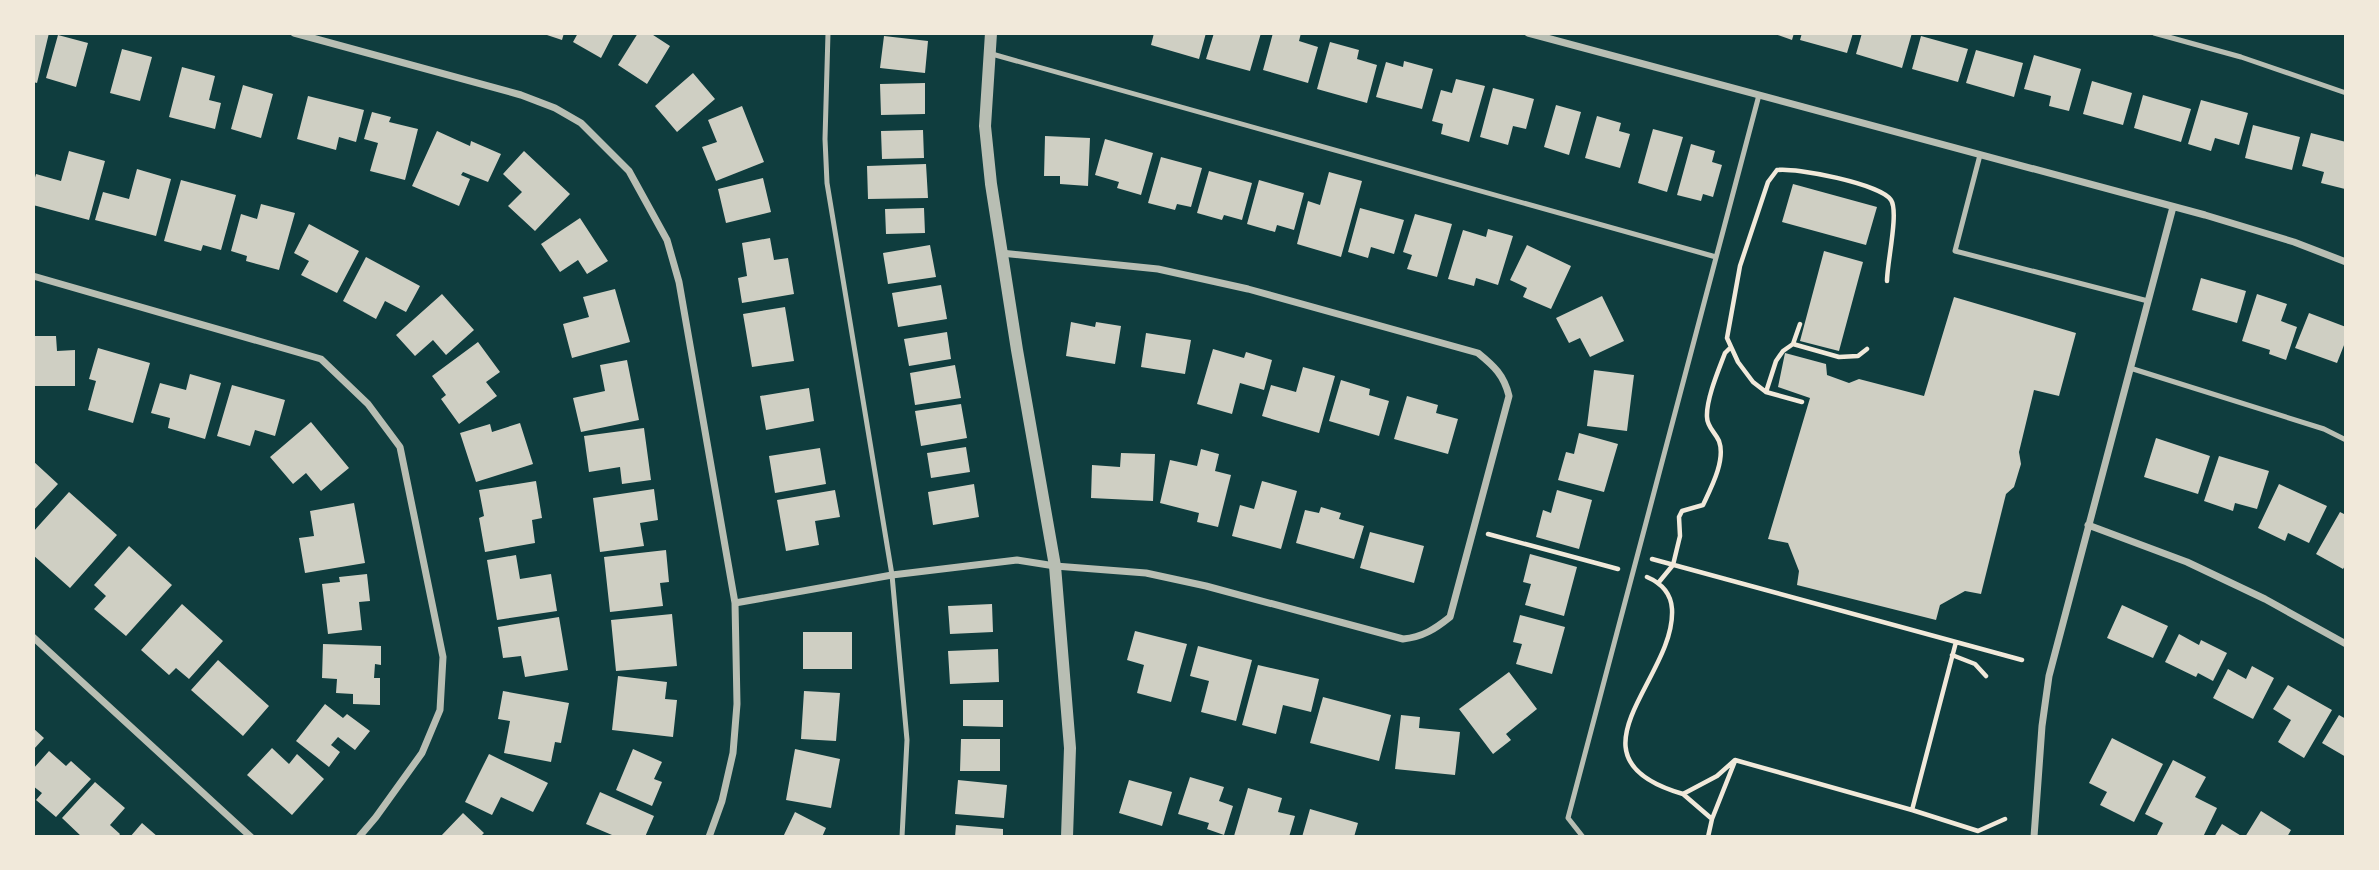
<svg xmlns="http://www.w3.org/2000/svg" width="2379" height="870" font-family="Inter,sans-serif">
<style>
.building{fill:#cfcfc3}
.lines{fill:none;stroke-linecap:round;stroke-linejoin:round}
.path{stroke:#f1e9da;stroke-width:4.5}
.service{stroke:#b8beb3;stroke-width:5}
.minor{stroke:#b8beb3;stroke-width:7}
.tertiary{stroke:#b8beb3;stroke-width:12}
</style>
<rect width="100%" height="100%" fill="#0f3d3e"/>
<path class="building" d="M33,33H49L37,83L33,82Z
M541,33H564L562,40Z
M578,33H614L601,58L573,42Z
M638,33H650L670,46L647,84L618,65Z
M1154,33H1206L1199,59L1151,45Z
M1214,33H1261L1250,71L1206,59Z
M1273,33H1301L1299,41L1318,47L1308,83L1263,70Z
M1772,33H1794L1792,40Z
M1802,33H1853L1847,53L1800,40Z
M1862,33H1912L1902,68L1856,54Z
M58,35L88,43L76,87L46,78Z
M884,36L928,41L925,73L880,68Z
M1921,36L1968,49L1958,82L1912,69Z
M1330,42L1359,50L1357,59L1377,65L1367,103L1317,89Z
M122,49L152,57L140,101L110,93Z
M1976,50L2023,63L2014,97L1966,83Z
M2034,55L2081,69L2069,111L2049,106L2051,96L2024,89Z
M1404,61L1433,69L1422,109L1376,97L1386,62L1403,67Z
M182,67L215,76L209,100L221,103L215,129L169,117Z
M693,73L715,99L677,132L655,106Z
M1456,79L1485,86L1469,142L1441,134L1443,124L1432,121L1441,90L1452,93Z
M2092,81L2132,93L2123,125L2083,114Z
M925,83V114L881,115L880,84Z
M243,85L273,94L261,138L231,129Z
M1493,88L1534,99L1526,129L1513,126L1508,145L1480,137Z
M2143,95L2191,109L2181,142L2134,128Z
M308,96L364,110L356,142L339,137L336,150L297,139Z
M2201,100L2248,113L2239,145L2215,138L2211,151L2188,144Z
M1556,105L1581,112L1569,155L1544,147Z
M742,106L764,162L716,181L702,147L717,142L708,120Z
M372,112L391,117L389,122L418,129L405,180L370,171L378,143L364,139Z
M1597,116L1621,123L1619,131L1630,134L1620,168L1585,158Z
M2253,125L2300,137L2292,170L2245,158Z
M1653,129L1683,137L1667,192L1638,183Z
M923,130L924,158L882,159L881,131Z
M437,131L470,146L471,141L501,154L488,182L463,172L461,175L470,179L459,206L412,186Z
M2311,133L2346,142L2345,189L2321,183L2324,172L2302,166Z
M1045,136L1090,138L1088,186L1060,184V176H1044Z
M1105,139L1153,153L1141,195L1117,188L1119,182L1095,175Z
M1691,144L1715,151L1712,162L1722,165L1713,197L1703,194L1701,201L1677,195Z
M69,151L105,161L89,220L33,205V185L36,174L61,181Z
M524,151L570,194L535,231L508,206L522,192L503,174Z
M1161,157L1202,168L1191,207L1177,204L1175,210L1148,203Z
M926,164L928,198L868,199L867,166Z
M137,169L171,179L156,236L95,220L103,192L129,199Z
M1209,171L1252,183L1242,220L1224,215L1222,220L1197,213Z
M1329,172L1362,181L1341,257L1297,244L1308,201L1320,205Z
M763,178L771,212L726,223L718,189Z
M181,180L236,195L221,250L203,245L201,251L164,241Z
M1259,180L1304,193L1294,230L1277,225L1275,232L1247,224Z
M1793,184L1877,207L1866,245L1782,222Z
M261,204L295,213L279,270L246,261L247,256L231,251L241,214L257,219Z
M924,208L925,233L886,234L885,209Z
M1360,208L1404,220L1394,254L1371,247L1368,258L1348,252Z
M1415,214L1452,224L1437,277L1407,269L1412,255L1403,252Z
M580,218L608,261L587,274L578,260L560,272L541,244Z
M309,224L359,251L337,293L301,275L309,261L294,253Z
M1488,229L1513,236L1498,285L1476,278L1474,286L1448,279L1463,230L1486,237Z
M770,238L774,260L788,258L794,294L742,303L738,278L747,276L742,243Z
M930,245L936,277L888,284L883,253Z
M1527,245L1571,266L1551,309L1523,297L1527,288L1510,280Z
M1824,251L1863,262L1839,351L1800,341Z
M366,257L420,286L406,312L385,301L376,319L343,301Z
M2201,278L2246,291L2237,323L2192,310Z
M941,285L947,319L898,327L892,293Z
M615,289L630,342L572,358L563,324L589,317L583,297Z
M442,294L474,330L446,355L433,340L415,356L396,335Z
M2257,294L2287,304L2281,321L2297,327L2286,360L2269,354L2270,350L2242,341Z
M1602,296L1624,341L1590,357L1580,338L1569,343L1556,318Z
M1954,297L2076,333L2059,396L2034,390L2019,452L2021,464L2014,487L2006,494L1981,594L1965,591L1940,605L1936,620L1797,585L1799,571L1788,543L1768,539L1810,398L1778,387L1785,353L1826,364L1827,375L1849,383L1859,379L1924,396Z
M785,307L794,361L752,367L743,314Z
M2309,313L2346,327V340L2337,363L2295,348Z
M1071,322L1095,327L1096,322L1121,326L1115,364L1066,356Z
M947,332L951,359L909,366L904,339Z
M1146,333L1191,340L1185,374L1141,367Z
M33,336H56L57,351L75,350V386H33Z
M478,342L500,372L486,382L497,396L459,424L441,399L446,395L432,376Z
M98,348L150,363L133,423L88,410L96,381L89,379Z
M1213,349L1244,358L1246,352L1272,360L1264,390L1240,383L1232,414L1197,404Z
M627,360L639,420L581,432L573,398L605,391L600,365Z
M955,365L961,398L915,405L910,373Z
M1303,367L1335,376L1319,433L1262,416L1271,385L1296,392Z
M1594,370L1634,375L1627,431L1587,426Z
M190,374L221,383L205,439L168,428L170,418L151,413L160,383L186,390Z
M1341,380L1370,389L1369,395L1389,401L1379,436L1329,421Z
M232,385L285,400L275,436L255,430L250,446L217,436Z
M809,388L814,421L766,430L760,396Z
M1407,396L1438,405L1436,413L1458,419L1448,454L1394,439Z
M961,404L967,438L921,446L915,411Z
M311,422L349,468L321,491L306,473L293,484L270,457Z
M520,423L533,464L476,482L460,433L490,424L492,432Z
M644,428L651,480L622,484L620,467L589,472L584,436Z
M1579,433L1618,444L1604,492L1558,480L1566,452L1574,454Z
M2156,438L2210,456L2198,494L2144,477Z
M966,447L970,472L931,478L927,453Z
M820,448L826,484L775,493L769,456Z
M1201,449L1219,454L1215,471L1231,475L1218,527L1197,522L1199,513L1160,503L1170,460L1197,466Z
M1121,453L1155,454L1153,501L1091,498L1092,465L1120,467Z
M2219,456L2269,471L2257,509L2235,503L2233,511L2204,501Z
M33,461L58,484L33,511Z
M536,481L542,518L532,520L535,543L485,552L479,518L484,516L479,490Z
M1262,481L1297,491L1281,549L1232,536L1240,505L1254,509Z
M974,484L979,517L933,525L928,492Z
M2279,484L2327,506L2309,543L2288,533L2285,541L2258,528Z
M654,489L658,520L640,523L644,546L600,552L593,498Z
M835,490L840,517L815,521L819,545L786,551L777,500Z
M1557,490L1592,500L1579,549L1536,537L1543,510L1551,513Z
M69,492L117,535L70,588L33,555V532Z
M354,503L365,563L305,573L299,538L314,536L310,511Z
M1321,507L1341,513L1339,519L1364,526L1354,559L1296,543L1305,510L1319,513Z
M2340,512L2346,515V564L2343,569L2316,554Z
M1370,532L1424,546L1414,583L1360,568Z
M129,546L172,585L126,636L94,609L106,596L94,585Z
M666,550L669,582L660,583L663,606L610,612L604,557Z
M1530,554L1577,567L1564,616L1525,605L1531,584L1523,582Z
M516,555L520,579L551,574L557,611L497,620L487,560Z
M367,574L370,601L359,602L362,630L328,634L322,584L340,582L339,577Z
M182,604L223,641L189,679L176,668L169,675L141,650Z
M992,604L993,632L950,634L948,606Z
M2122,605L2168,626L2153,658L2107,638Z
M672,614L677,666L616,671L611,620Z
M1520,615L1565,627L1552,674L1516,664L1522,644L1513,642Z
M559,617L568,670L525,677L521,656L503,658L498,627Z
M1135,631L1187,644L1171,702L1137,693L1144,665L1127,660Z
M803,632H852V669H803Z
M2179,634L2199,645L2201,640L2227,653L2213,681L2198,673L2196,677L2165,662Z
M323,644L381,646V665L375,664L374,678H380V705L353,704V694L336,693L337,679L322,678Z
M1198,646L1252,660L1236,721L1201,712L1209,681L1190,676Z
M998,649L999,682L950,684L948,651Z
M218,660L269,706L243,736L191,690Z
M1258,665L1319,679L1311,712L1283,705L1276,734L1242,725Z
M2252,666L2274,678L2253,719L2213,698L2228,669L2246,679Z
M1509,672L1537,709L1506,734L1511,740L1493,754L1459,709Z
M618,676L667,682L665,699L677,700L673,737L612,730Z
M2288,685L2332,710L2304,758L2278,742L2291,720L2273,709Z
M503,691L569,703L561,743L555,742L551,762L504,753L510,721L498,719Z
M804,691L840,693L836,741L801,739Z
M1323,697L1391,715L1379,761L1310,743Z
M963,700H1003V727L963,726Z
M325,704L343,718L347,714L370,731L355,750L338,737L331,745L340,752L329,767L296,741Z
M1401,715L1420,717L1419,728L1460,732L1455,775L1395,769Z
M2339,715L2346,719V757L2322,743Z
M33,728L44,738L33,750Z
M2112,738L2163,764L2134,822L2100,805L2107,792L2089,783Z
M961,739H1000V771H960Z
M272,748L289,764L297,754L324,779L292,815L247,775Z
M633,749L662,762L654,779L662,782L652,806L616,790Z
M795,749L840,759L831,808L786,800Z
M49,751L66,766L71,761L91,779L56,817L36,800L42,793L33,786V769Z
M489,754L548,783L533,812L501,797L492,815L465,802Z
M2173,760L2206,777L2195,797L2217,808L2203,837H2161L2157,835L2163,823L2145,814Z
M1190,777L1224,787L1219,801L1233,806L1224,835L1207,829L1209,823L1178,814Z
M958,780L1007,785L1004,818L955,814Z
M1129,780L1172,792L1162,826L1119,813Z
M95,782L125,808L110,825L120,834L118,837H82L62,818Z
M1248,788L1282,798L1278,812L1295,816L1289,837L1234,836Z
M600,792L654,816L645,837H611L612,835L586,824Z
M1310,809L1358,823L1354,837H1302Z
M2261,811L2291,830L2287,837H2245Z
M795,812L826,828L822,837H783Z
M463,813L484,833L480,837H440Z
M142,823L158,837H130Z
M2222,824L2243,837H2214Z
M956,825L1003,829V837H955Z"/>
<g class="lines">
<path class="path" d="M1793,344L1839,357L1858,356L1867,349
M1766,392L1776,361L1783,351L1793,344L1800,324
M1802,402L1766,392L1753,382L1738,362L1727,338L1740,266L1768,182L1777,170C1795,167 1881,184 1891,200C1899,212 1887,263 1887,281
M1488,534L1618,569
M1652,559L2022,660
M1647,577C1661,583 1671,593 1672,609C1676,679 1558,758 1683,794L1717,776L1735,760L1912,810L1956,642
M1659,582L1673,565L1680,536L1679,517L1682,511L1703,505C1711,488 1726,460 1719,441C1715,432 1707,427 1707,417C1706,399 1719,369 1725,353L1731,347
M1952,655L1975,664L1986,676
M1683,794L1712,819L1708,837
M1912,810L1978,831L2005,819
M1712,819L1735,761"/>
<path class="service" d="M828,33L825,139L827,183L892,575L907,740L902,837
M2154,33L2241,57L2346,93
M992,54L1716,257
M1980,155L1955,251L2148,301
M2130,368L2324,429L2346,440
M1583,837L1568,818L1759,95"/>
<path class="minor" d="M294,33L521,95L555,108L581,123L629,171L667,240L679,282L735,603L737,704L733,753L722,801L709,837
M1528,33L2205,215L2294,242L2346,262
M33,276L321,359L368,404L400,447L443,657L440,710L422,753L376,817L359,837
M2088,525L2187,562L2265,599L2346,644
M735,603L892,575L1017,560L1055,566L1146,573L1206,586L1403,639C1423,637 1435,629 1450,617L1509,396C1504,375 1494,366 1478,353L1248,289L1158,269L1001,253
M33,637L251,837
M2034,837L2042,726L2049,676L2173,207"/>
<path class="tertiary" d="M991,33L985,126L991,184L1017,350L1055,566L1070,748L1067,837"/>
</g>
<rect width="2379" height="870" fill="none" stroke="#f1e9da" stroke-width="70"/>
</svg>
